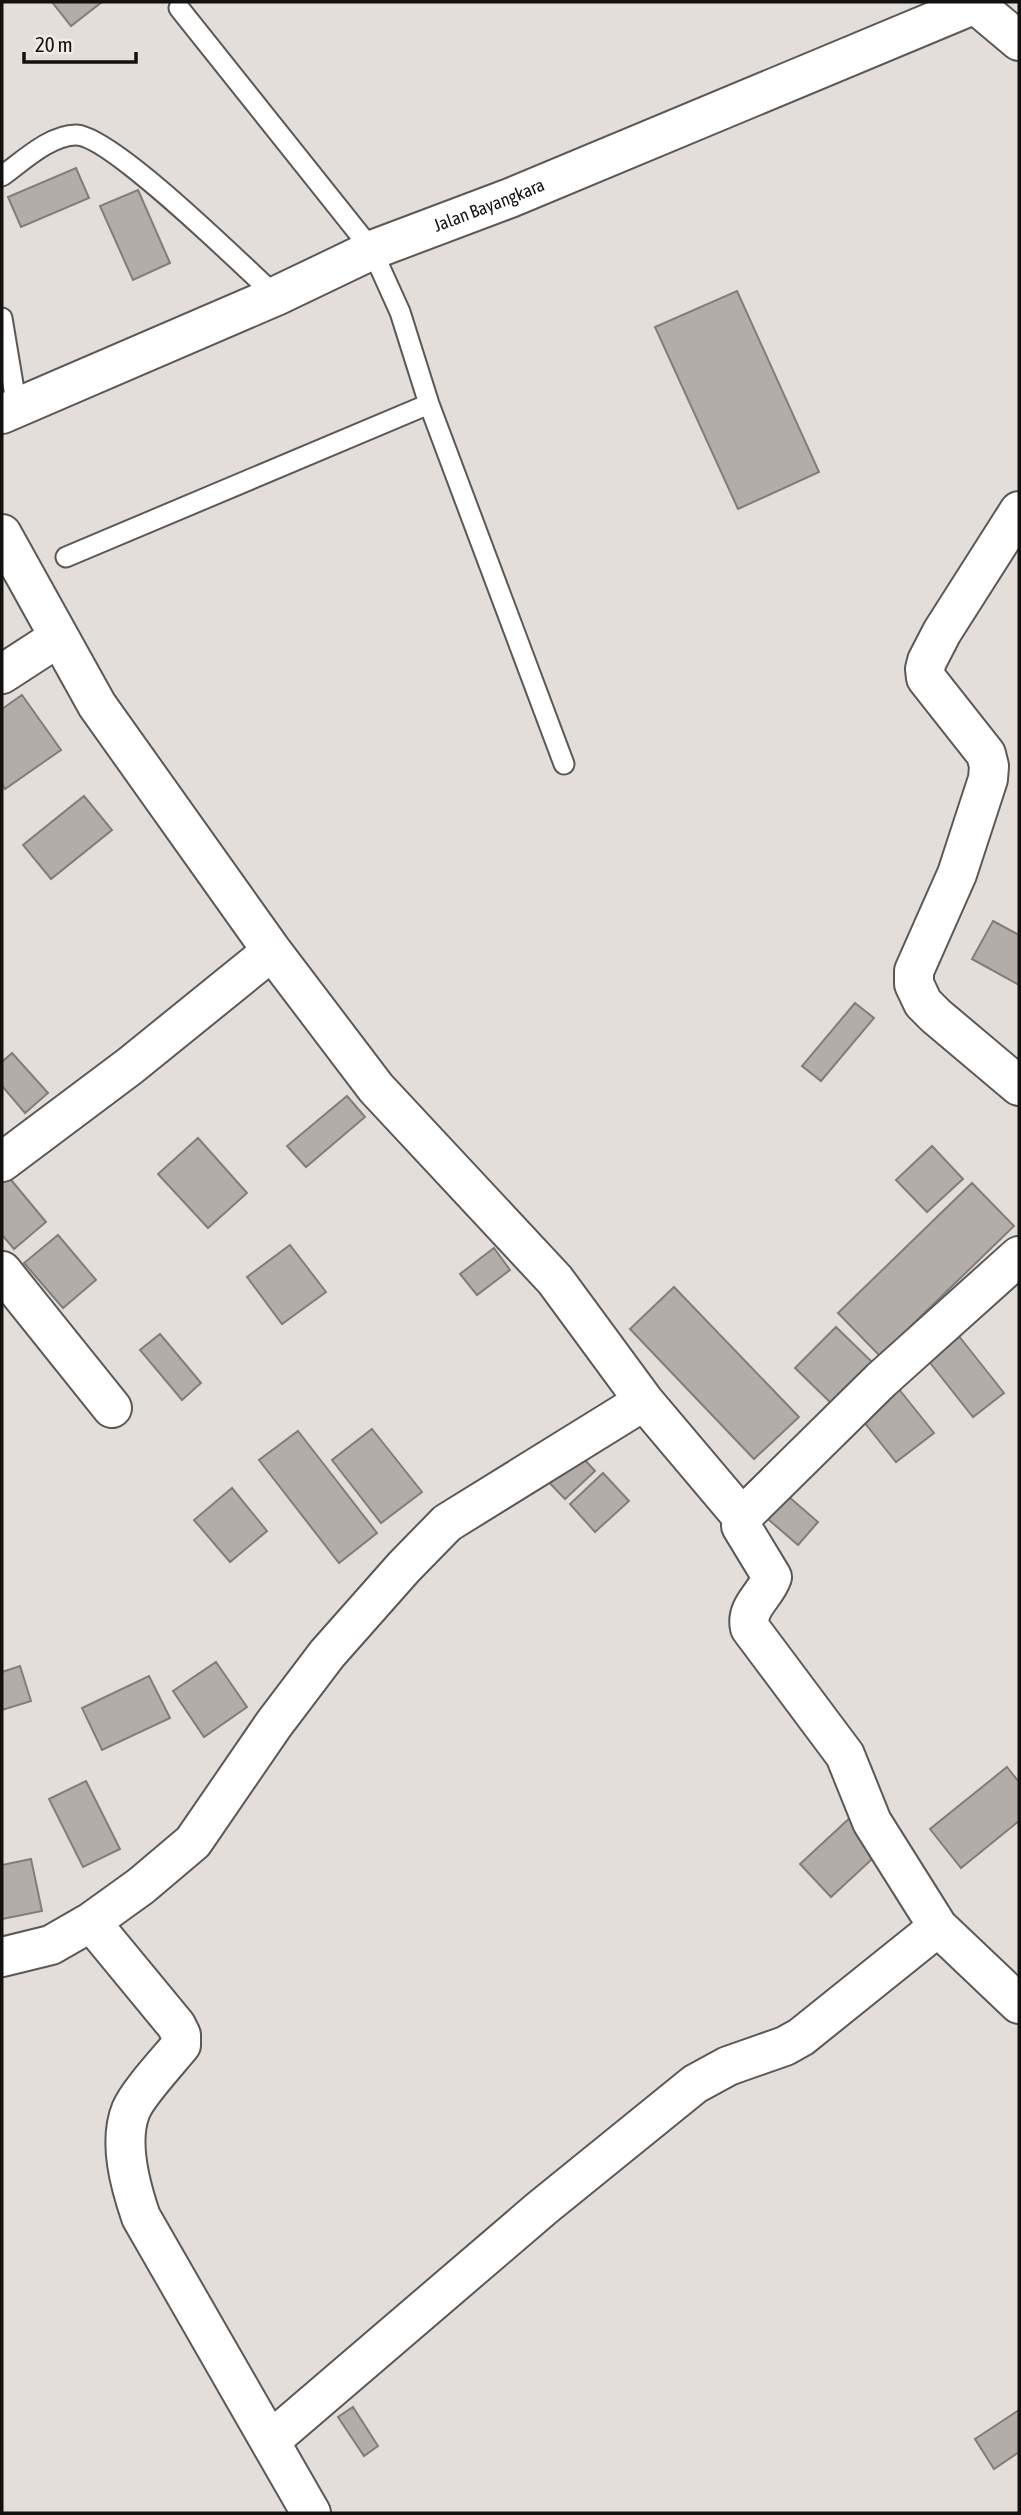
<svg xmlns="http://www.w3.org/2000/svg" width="1021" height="2515" font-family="'Asap Condensed',sans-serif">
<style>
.building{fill:#b3ada9;stroke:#827d79;stroke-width:2}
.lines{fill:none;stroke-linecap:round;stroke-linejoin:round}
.lane-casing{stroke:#5d5855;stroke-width:23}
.street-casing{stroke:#5d5855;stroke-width:42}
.highway-casing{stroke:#5d5855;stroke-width:42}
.lane{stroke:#fff;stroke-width:19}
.street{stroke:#fff;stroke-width:38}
.highway{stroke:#fff;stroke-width:38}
.labels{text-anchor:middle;stroke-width:5;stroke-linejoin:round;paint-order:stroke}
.street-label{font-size:18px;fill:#131110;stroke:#f1ebe7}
</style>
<rect width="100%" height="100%" fill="#e4deda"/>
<path class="building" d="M52,2H102L71,26Z
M76,168L89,198L21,227L8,197Z
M138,190L170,263L133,280L100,206Z
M737,291L819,472L738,509L655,327Z
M22,695L61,750L5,789L2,784V709Z
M84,796L112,830L51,879L23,845Z
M993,921L1019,935V985L972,959Z
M855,1003L874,1018L821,1081L802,1066Z
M12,1053L48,1093L25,1113L2,1086V1062Z
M347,1096L365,1117L306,1167L287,1146Z
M198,1138L247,1193L208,1228L158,1174Z
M932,1146L963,1179L927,1212L896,1180Z
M2,1169L46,1222L14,1249L2,1235Z
M972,1183L1014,1226L880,1356L838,1313Z
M58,1235L96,1280L63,1308L24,1263Z
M290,1245L326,1292L282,1324L247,1277Z
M494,1248L510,1270L477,1295L460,1274Z
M674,1287L799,1417L754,1459L630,1329Z
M836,1327L872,1362L831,1403L795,1368Z
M160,1334L201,1383L182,1400L140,1350Z
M958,1335L1004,1393L973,1417L927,1359Z
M898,1388L934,1433L896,1462L860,1417Z
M372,1429L422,1492L381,1523L332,1460Z
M298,1431L377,1533L339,1563L259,1460Z
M573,1447L595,1471L565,1499L542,1475Z
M603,1473L629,1501L595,1532L570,1504Z
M232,1488L267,1531L230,1562L194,1520Z
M781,1490L818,1522L798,1545L761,1513Z
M216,1662L247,1707L204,1737L173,1691Z
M20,1666L31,1701L2,1710V1672Z
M149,1676L170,1718L102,1750L82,1708Z
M1007,1767L1019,1782V1821L961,1868L930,1829Z
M86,1781L120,1849L83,1867L49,1799Z
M853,1815L884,1848L831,1897L800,1864Z
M31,1859L42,1911L2,1919V1865Z
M353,2407L378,2446L364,2456L338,2417Z
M1019,2410V2452L994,2469L975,2439Z"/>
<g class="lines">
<g class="lane-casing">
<path id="lane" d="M179,8L372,250L400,312L429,404L564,764
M2,176C23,161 50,135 76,135C111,135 244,267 276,296
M2,318L17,408
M66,557L429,404"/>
</g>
<g class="street-casing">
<path id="street" d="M975,4L1019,41
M1019,511L942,632L927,661L925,669L926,678L986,754L989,766L988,779L957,874L914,971V984L923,1003L936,1016L1019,1086
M2,534L97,705L272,951L376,1088L555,1280L644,1401L742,1517L741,1526L772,1577C766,1595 745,1607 750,1628L845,1755L872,1822L938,1927L1019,2004
M2,674L59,637
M2,1162L130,1066L272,951
M2,1271L112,1408
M742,1517L881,1380L1019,1256
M91,1922L176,2025L181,2035V2045C169,2060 138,2093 131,2110C118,2142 130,2185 141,2217L311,2513
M2,1957L51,1945L91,1922L141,1886L193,1842L274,1724L327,1654L404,1567L447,1523L644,1401
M270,2441L542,2208L695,2084L728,2066L785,2046L801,2037L938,1927"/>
</g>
<g class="highway-casing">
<g id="highway">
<path id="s1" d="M2,414L276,296L372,250L510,198L980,2"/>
</g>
</g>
<use href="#lane" class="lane"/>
<use href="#street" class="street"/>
<use href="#highway" class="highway"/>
</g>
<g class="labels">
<g class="street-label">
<text dy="6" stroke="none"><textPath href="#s1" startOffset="530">Jalan Bayangkara</textPath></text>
</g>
</g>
<rect width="1021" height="2515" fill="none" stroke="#131110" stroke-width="7"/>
<path d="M24 52v10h112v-10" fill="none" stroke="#131110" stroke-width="3.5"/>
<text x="35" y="52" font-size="21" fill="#131110" stroke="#f1ebe7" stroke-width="5" paint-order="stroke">20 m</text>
</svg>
